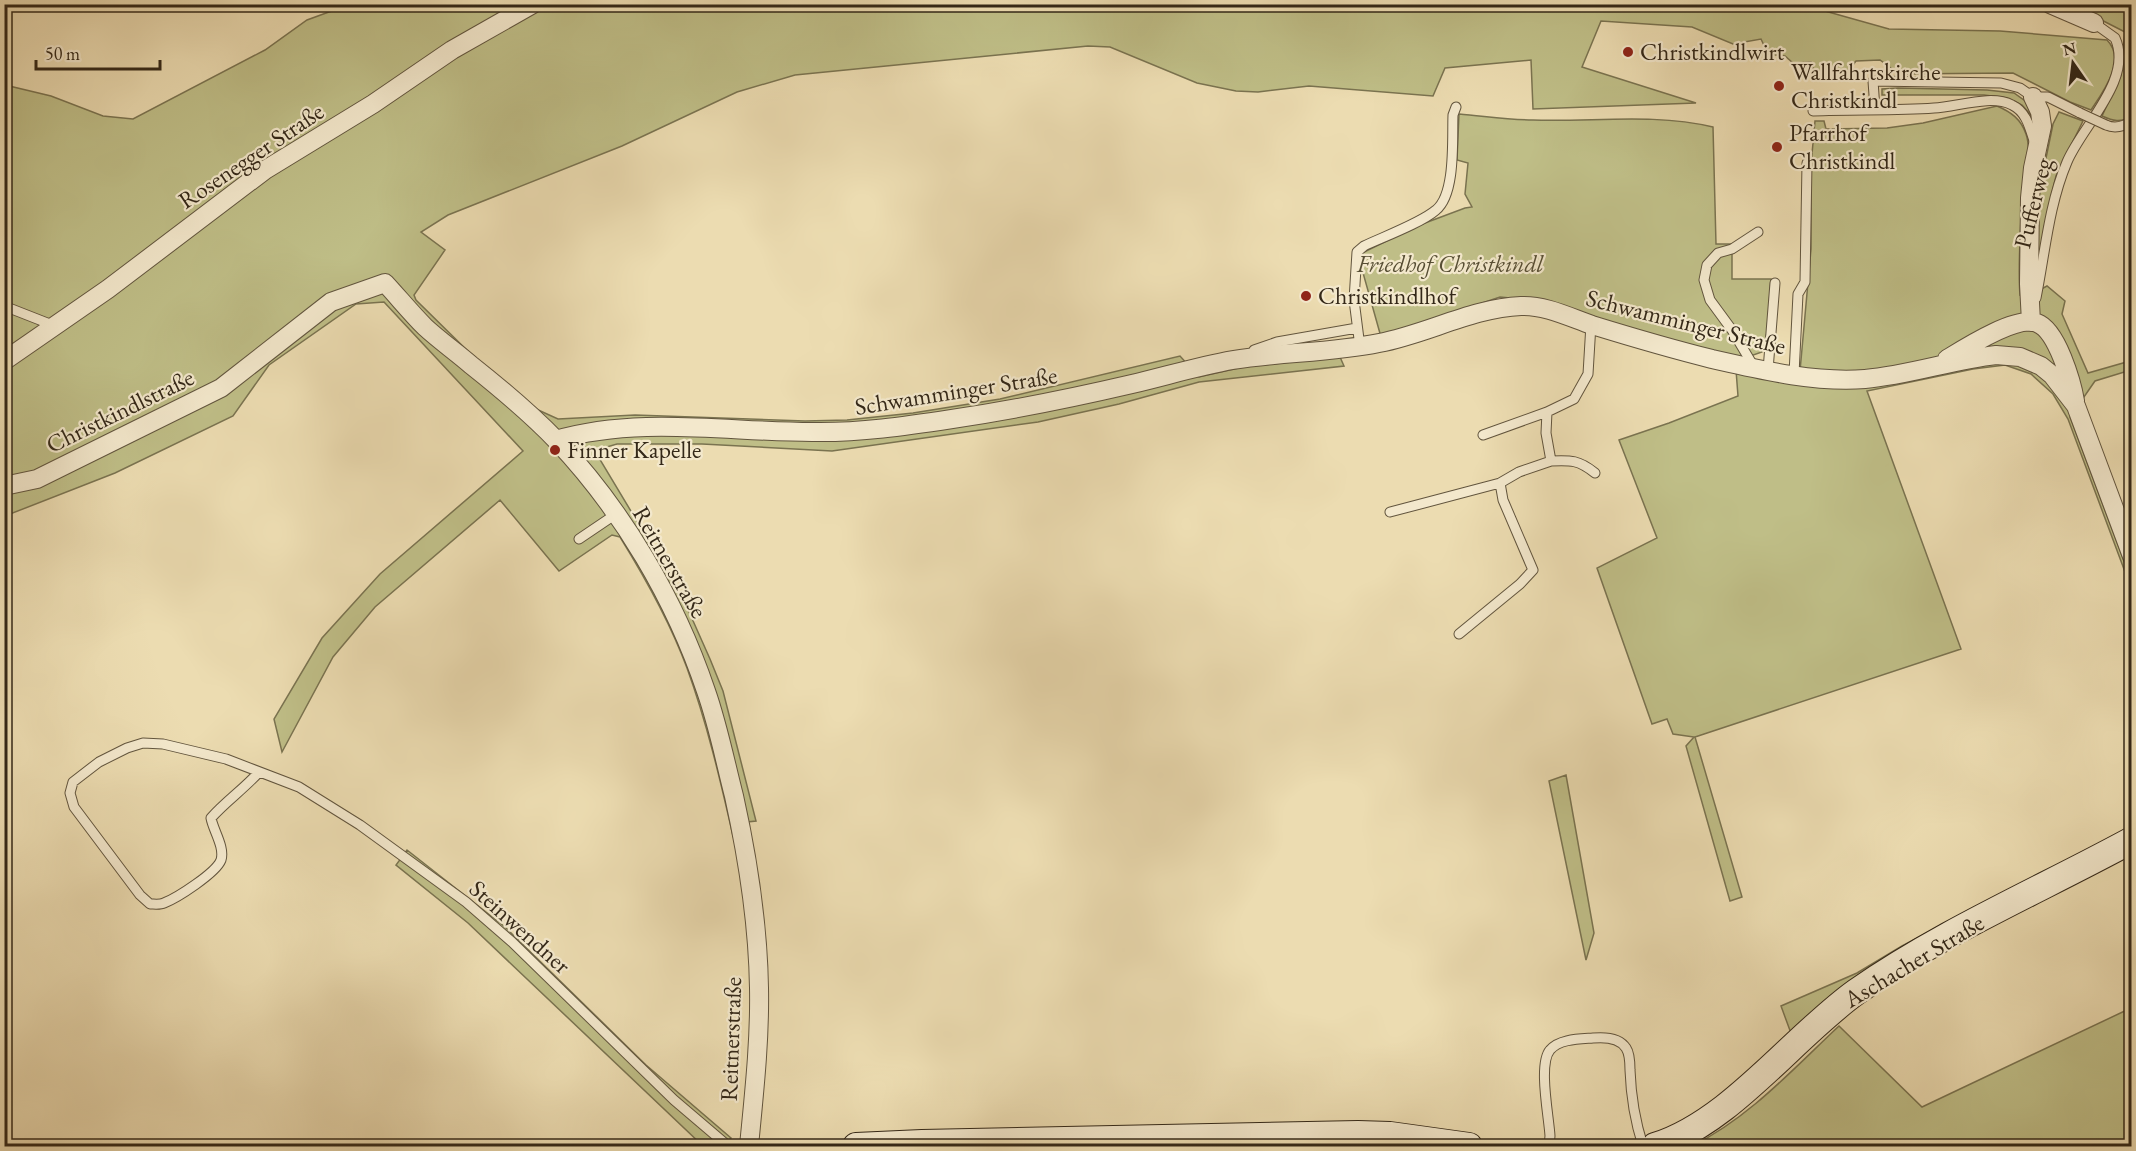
<svg xmlns="http://www.w3.org/2000/svg" width="2136" height="1151" font-family="'EB Garamond',serif">
<style>
.green{fill:#bfbe87;stroke:#7a7350;stroke-width:1.5}
.lines{fill:none;stroke-linecap:round;stroke-linejoin:round}
.lane-casing{stroke:#62553e;stroke-width:11}
.street-casing{stroke:#62553e;stroke-width:20}
.secondary-casing{stroke:#342818;stroke-width:28}
.lane{stroke:#f3e8cc;stroke-width:9}
.street{stroke:#f3e8cc;stroke-width:18}
.secondary{stroke:#f3e8cc;stroke-width:26}
.lane-bridge-casing{stroke:#62553e;stroke-width:11;stroke-linecap:butt}
.lane-bridge{stroke:#f3e8cc;stroke-width:9}
.poi-dot{fill:#8f2418;stroke:#f3e8cc;stroke-width:2}
.labels{text-anchor:middle;stroke-width:4.5;stroke-linejoin:round;paint-order:stroke}
.poi-label{font-size:24px;fill:#342818;stroke:#f3e8cc;text-anchor:start}
.street-label{font-size:24px;fill:#342818;stroke:#f3e8cc}
.park-label{font-size:24px;font-style:italic;fill:#574e34;stroke:#f3e8cc}
</style>
<rect width="100%" height="100%" fill="#ecdcb1"/>
<filter id="stains"><feTurbulence type="fractalNoise" baseFrequency=".00333" numOctaves="4"/><feColorMatrix values="0 0 0 0 .2 0 0 0 0 .09 0 0 0 0 .02 0 0 0 .5 -.17"/></filter>
<radialGradient id="worn" r=".72"><stop offset=".6" stop-color="#630" stop-opacity="0"/><stop offset="1" stop-color="#630" stop-opacity=".3"/></radialGradient>
<path class="green" d="M1488,4L1503,9L1521,4H1800L1889,29L2000,31L2107,40C2127,60 2103,92 2091,110L2070,102L2013,73L1899,74L1880,60L1856,61L1849,70L1814,71L1811,62L1793,63L1785,56L1768,54L1761,39L1733,44L1692,27L1601,21L1582,67L1696,103L1533,109L1531,60L1445,68L1433,96L1309,86L1258,92L1236,91L1197,83L1110,47L1088,46L795,75L737,92L622,146L448,215L421,232L445,250L414,295L416,300L480,363L536,409L558,419L635,415L805,421L847,420L913,413L1000,399L1180,356L1199,377L1243,367L1340,357L1344,366L1199,382L1119,404L1038,422L832,451L702,444H617L603,448L599,458L682,596L710,659L723,691L756,821L747,822L733,836C720,779 707,723 687,668C670,622 646,579 620,537L612,535L559,571L500,500L375,607L333,657L282,752L274,719L322,638L380,574L523,451L384,302L356,304L269,365L233,416L115,473L5,516V85L51,96L103,116L133,119L265,50L307,20L348,5Z
M2072,5H2131V116C2121,123 2113,121 2102,116L2121,75L2125,32Z
M1898,88L1987,90L2014,93L2028,103L2037,131L2030,114L2022,105L2007,98L1984,95H1882V89Z
M1997,106C2011,112 2021,119 2026,134C2033,153 2023,195 2021,217C2020,242 2018,270 2020,295L2035,292L2039,192L2053,124L2059,112L2083,121L2056,176L2044,228L2036,292L2047,286L2065,301L2062,314L2088,373L2130,361L2131,370L2095,381L2070,417L2131,580V588L2068,419L2053,394L2031,374L2005,365L1973,369L1867,391L1961,649L1695,737L1742,897L1730,901L1686,746L1694,737L1673,734L1667,719L1652,724L1597,568L1657,538L1619,440L1669,423L1738,396L1736,370L1799,382L1811,249V165L1815,121H1824L1826,129L1887,128L1923,123Z
M1459,114C1484,116 1508,120 1533,120C1594,122 1654,113 1713,127L1716,244H1732V279H1771L1767,333L1762,352L1739,360L1531,300L1500,297L1381,337L1358,255L1417,226L1465,208L1472,207L1465,194L1468,163L1457,160Z
M1566,775L1594,933L1586,960L1549,781Z
M2131,827V830L1792,1036L1781,1006L1857,973L1902,946Z
M407,850L505,927L646,1065L731,1138L722,1146H703L468,923L396,865Z
M2131,1008V1146H1692C1749,1118 1793,1069 1839,1026L1922,1107Z"/>
<g class="lines">
<g class="lane-casing">
<path id="lane" d="M1875,109L1873,81L2001,83L2020,88L2033,97H2048L2080,113
M1813,111C1853,109 1894,111 1934,108C1957,107 1991,94 2012,105C2027,112 2030,129 2035,144
M2106,125C2115,129 2123,127 2132,121
M2036,298C2045,253 2049,204 2067,162C2082,126 2134,79 2115,38L2094,23
M4,306L55,326
M1360,347L1354,300L1357,252L1364,246C1383,237 1421,223 1436,210C1456,194 1452,139 1453,115L1456,107
M1254,350L1277,342L1357,328
M1754,367L1732,330L1710,300L1704,280L1707,265L1718,253L1732,249L1758,232
M1768,370L1775,283
M1794,374L1798,294L1805,282L1807,163
M1547,412L1546,433L1551,461C1571,460 1579,460 1595,473
M1483,435L1547,412L1574,399L1588,374L1591,324
M1390,512L1500,483
M579,539L616,514
M1459,634L1520,584L1533,570L1503,500L1500,483L1519,472L1551,461
M259,772C244,789 226,801 211,818C213,830 225,847 221,860C216,873 177,898 164,903C160,905 154,904 150,904L140,895L74,807L70,793L73,782L99,762L127,748L143,743L163,744L226,759L299,787L360,825L466,902L512,942L674,1100L728,1146
M1549,1146L1550,1136C1549,1117 1538,1064 1550,1050C1559,1039 1579,1039 1593,1038C1604,1037 1619,1037 1626,1048C1630,1054 1630,1064 1630,1070C1631,1098 1635,1121 1643,1146"/>
</g>
<g class="street-casing">
<path id="street" d="M2050,4L2094,23
M2031,322L2029,284L2030,198L2033,168L2042,126L2040,112L2033,97
M1947,359C1965,348 2017,315 2037,323C2057,330 2072,383 2075,401
M4,361L108,289L265,170L373,104L452,50L533,4
M556,440C638,416 728,432 812,432C859,433 906,426 952,419C1013,410 1072,398 1132,384C1166,376 1199,366 1233,360C1281,352 1331,353 1379,343C1427,334 1472,308 1521,306C1545,305 1569,317 1592,325C1631,337 1672,349 1712,359C1761,370 1815,383 1865,379C1910,375 1952,360 1996,355L2020,357L2041,366L2052,375L2076,406L2132,556
M4,486L37,479L221,388L331,302L385,283C398,297 411,313 425,327C439,340 456,352 471,365C500,388 531,414 557,441C623,511 675,599 706,691C718,725 725,761 734,796C748,859 758,923 759,988C760,1041 754,1094 749,1146"/>
</g>
<g class="secondary-casing">
<path id="secondary" d="M856,1146L922,1143L1358,1134L1390,1135L1469,1146
M1655,1146C1730,1123 1792,1038 1856,992C1942,932 2040,890 2132,840"/>
</g>
<use href="#lane" class="lane"/>
<use href="#street" class="street"/>
<use href="#secondary" class="secondary"/>
<g class="lane-bridge-casing">
<path id="lane-bridge" d="M2080,113L2106,125"/>
</g>
<use href="#lane-bridge" class="lane-bridge"/>
</g>
<g class="poi-dot">
<circle cx="1628" cy="52" r="6"/>
<circle cx="1779" cy="86" r="6"/>
<circle cx="1777" cy="147" r="6"/>
<circle cx="1306" cy="296" r="6"/>
<circle cx="555" cy="450" r="6"/>
</g>
<g class="labels">
<g class="poi-label">
<text x="1640" y="60">Christkindlwirt</text>
<text x="1791" y="80">Wallfahrtskirche<tspan x="1791" dy="28">Christkindl</tspan></text>
<text x="1789" y="141">Pfarrhof<tspan x="1789" dy="28">Christkindl</tspan></text>
<text x="1318" y="304">Christkindlhof</text>
<text x="567" y="458">Finner Kapelle</text>
</g>
<g class="street-label">
<text transform="translate(251 156) rotate(-34)" y="8">Rosenegger Straße</text>
<text transform="translate(2033 203) rotate(-76)" y="8">Pufferweg</text>
<text transform="translate(1686 322) rotate(14)" y="8">Schwamminger Straße</text>
<text transform="translate(956 391) rotate(-9)" y="8">Schwamminger Straße</text>
<text transform="translate(120 411) rotate(-26)" y="8">Christkindlstraße</text>
<text transform="translate(670 562) rotate(60)" y="8">Reitnerstraße</text>
<text transform="translate(520 927) rotate(42)" y="8">Steinwendner</text>
<text transform="translate(1914 961) rotate(-31)" y="8">Aschacher Straße</text>
<text transform="translate(731 1039) rotate(-88)" y="8">Reitnerstraße</text>
</g>
<g class="park-label">
<text x="1450" y="272">Friedhof Christkindl</text>
</g>
</g>
<rect width="2136" height="1151" fill="none" stroke="#ecdcb1" stroke-width="24"/>
<rect x="6" y="6" width="2124" height="1139" fill="none" stroke="#342818" stroke-width="3"/>
<rect x="12" y="12" width="2112" height="1127" fill="none" stroke="#342818" stroke-width="1.5"/>
<g transform="translate(2073 63) rotate(346)" stroke="#f3e8cc" stroke-width="4.5" paint-order="stroke">
<path d="M0-4.5L10 22L0 15L-10 22Z" fill="#342818"/>
<text y="-9" font-size="16" font-weight="bold" text-anchor="middle" fill="#342818">N</text>
</g>
<path d="M36 60v9h124v-9" fill="none" stroke="#342818" stroke-width="3"/>
<text x="45" y="60" font-size="18" fill="#342818" stroke="#f3e8cc" stroke-width="4.5" paint-order="stroke">50 m</text>
<rect width="100%" height="100%" filter="url(#stains)"/>
<rect width="100%" height="100%" fill="url(#worn)"/>
</svg>
